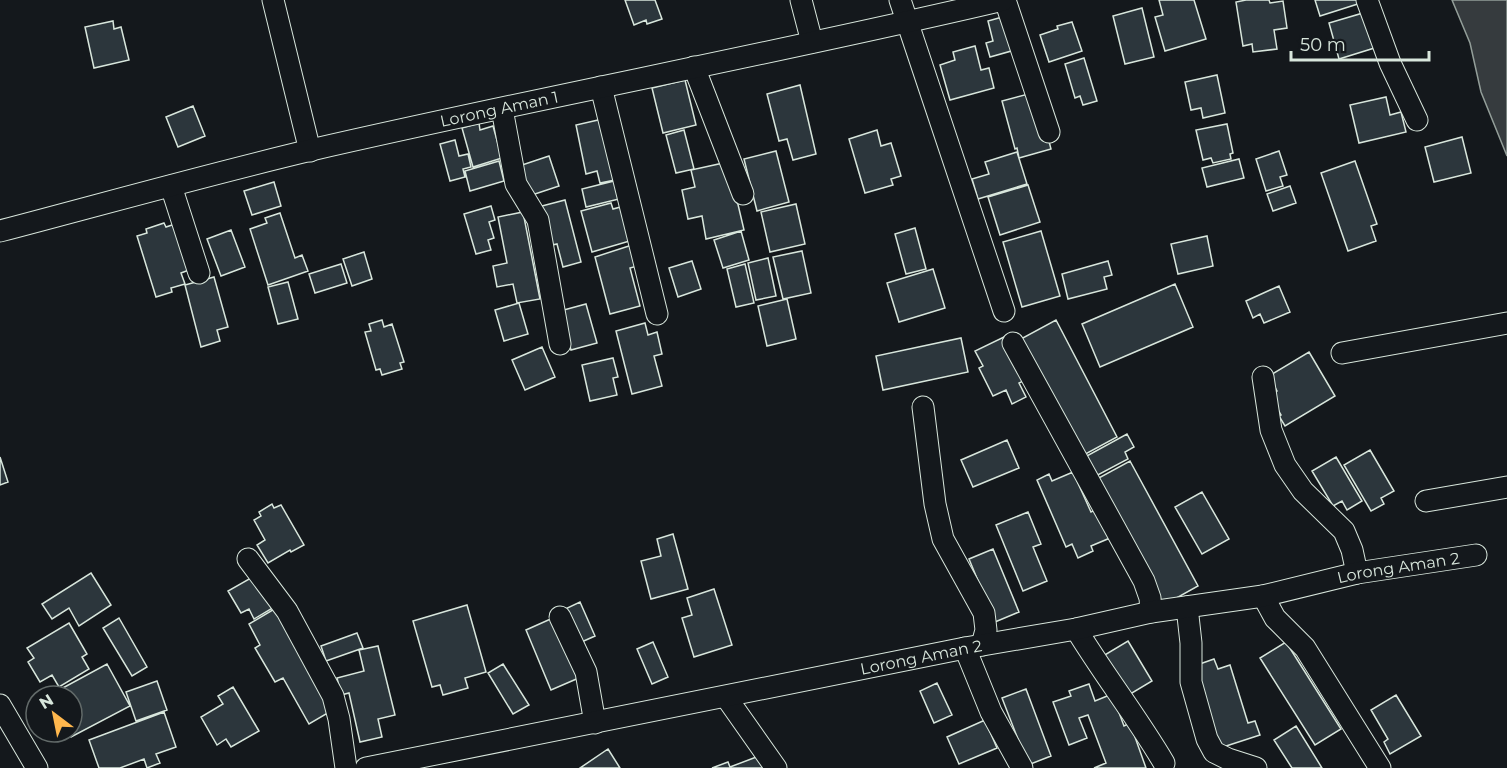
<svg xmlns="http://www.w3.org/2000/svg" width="1507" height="768" font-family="Montserrat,sans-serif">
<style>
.water{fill:#363b3e;stroke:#939e99;stroke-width:1.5}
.building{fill:#2c363c;stroke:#d8e6dc;stroke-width:1.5}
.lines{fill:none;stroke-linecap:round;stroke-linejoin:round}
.minor-casing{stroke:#d8e6dc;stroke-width:23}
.minor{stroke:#14181c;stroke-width:21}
.labels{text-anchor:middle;stroke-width:4.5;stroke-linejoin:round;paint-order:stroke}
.street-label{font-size:16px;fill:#d8e6dc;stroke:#14181c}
</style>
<rect width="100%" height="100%" fill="#14181c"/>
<path class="water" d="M1452,0H1507V156L1481,92L1470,43Z"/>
<path class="building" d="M625,0H655L662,19L647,24L646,20L634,25Z
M1159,0H1194L1206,39L1165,51L1155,17L1163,15Z
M1246,0H1269L1270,3L1283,1L1287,28L1274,30L1277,49L1253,52L1252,44L1243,46L1236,2Z
M1315,0H1363L1364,2L1320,16Z
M1142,8L1154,57L1125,64L1113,16Z
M1363,13L1384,45L1339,59L1329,23Z
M1013,14L1022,48L990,57L986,43L993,41L988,21Z
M113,21L114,29L121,27L129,60L94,68L85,27Z
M1072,22L1082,51L1049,62L1040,35L1058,29L1057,26Z
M975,46L981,70L989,68L994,88L950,100L940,65L955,60L953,52Z
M1084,58L1097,101L1083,105L1080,96L1075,98L1065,64Z
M1217,75L1225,113L1203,118L1201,108L1191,110L1185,82Z
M685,80L696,125L663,133L652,88Z
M800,85L816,154L793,160L787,139L779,141L767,94Z
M1032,93L1040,107L1051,149L1019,158L1017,148L1015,149L1002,101Z
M1386,97L1390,115L1401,112L1406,132L1359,143L1350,105Z
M193,106L205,136L178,147L166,117Z
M607,118L620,179L600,183L597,171L586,174L576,125Z
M479,123L480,130L493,126L502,158L473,167L462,128Z
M1227,124L1233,153L1230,154L1231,159L1213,163L1211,158L1203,160L1196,130Z
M684,130L694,169L676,173L666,135Z
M877,130L881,146L891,143L901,176L891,179L893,185L865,193L849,139Z
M1462,137L1471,173L1434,182L1425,147Z
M455,140L459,156L468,154L471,167L463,169L465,177L450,181L440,144Z
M776,151L789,202L757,211L744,159Z
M1279,151L1287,175L1280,177L1283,186L1266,191L1256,159Z
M1017,152L1027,184L978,199L972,179L989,174L985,162Z
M549,156L559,186L523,198L522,165Z
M1239,159L1244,178L1207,187L1202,168Z
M499,161L504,181L470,191L465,171Z
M1355,161L1377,224L1371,226L1376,241L1348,251L1321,173Z
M728,162L744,230L706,239L702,216L688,219L682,190L695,187L691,170Z
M618,180L623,198L586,207L582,189Z
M274,182L281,206L252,215L244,191Z
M1028,185L1040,222L1000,235L988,197Z
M1290,186L1296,203L1273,211L1267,194Z
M565,200L581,262L563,267L557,244L548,246L538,207Z
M611,203L613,209L624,206L633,240L592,252L581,211Z
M796,204L805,244L770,252L761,212Z
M491,206L495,220L489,222L494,238L488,240L491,250L476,254L464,214Z
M523,212L540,299L517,303L513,284L497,287L493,266L507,263L498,217Z
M280,213L295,258L302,255L308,271L268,285L250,229L267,223L265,218Z
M164,223L166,227L178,223L189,270L181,273L185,284L171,288L172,292L156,297L137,236L147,233L146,229Z
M915,228L926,269L906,274L895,234Z
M231,230L245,267L221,276L207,239Z
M741,231L749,260L723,268L714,240Z
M1041,231L1060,296L1022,307L1003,242Z
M1207,236L1213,266L1178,274L1171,244Z
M635,244L641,265L630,268L640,306L610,314L595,257Z
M802,251L811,293L783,299L773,257Z
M364,252L372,279L352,286L343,259Z
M768,258L776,296L756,300L748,263Z
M692,261L701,289L678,297L669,268Z
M1108,261L1112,275L1104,277L1107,289L1068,299L1062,274Z
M341,264L347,283L315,293L309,274Z
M745,264L754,303L736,307L727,269Z
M933,269L945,308L899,322L887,283Z
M214,277L228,327L217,330L220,341L201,347L185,285Z
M288,282L298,319L278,324L268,287Z
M1175,284L1193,327L1100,367L1082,324Z
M1279,286L1290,312L1264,323L1260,314L1253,318L1246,301Z
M787,299L796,339L767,346L758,306Z
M519,303L528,334L504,341L495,310Z
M586,304L597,343L571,350L560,311Z
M382,320L384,327L392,324L404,362L400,363L402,369L382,375L380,369L376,370L365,332L371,331L369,324Z
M1056,320L1117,437L1080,457L1019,340Z
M645,323L648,335L657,332L662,354L654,356L662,386L632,394L616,331Z
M1006,336L1027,379L1019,383L1026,397L1012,404L1006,390L993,396L979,368L983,366L975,351Z
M961,338L968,372L883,390L876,356Z
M542,347L555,377L525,390L512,360Z
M1309,352L1335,396L1285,426L1279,416L1281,415L1270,396L1277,391L1269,376Z
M613,358L618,377L613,378L617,395L590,401L582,365Z
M1127,434L1134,447L1125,452L1128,459L1094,477L1083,458Z
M1007,440L1019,468L973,487L961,460Z
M1370,450L1394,491L1381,498L1384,504L1371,511L1344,465Z
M0,457L8,482L0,485Z
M1336,457L1362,501L1347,510L1342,501L1333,506L1312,471Z
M1130,461L1198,586L1164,605L1095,480Z
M1073,472L1091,512L1097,509L1110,538L1091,546L1093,551L1078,558L1072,544L1066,547L1037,480L1049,474L1052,481Z
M1202,492L1229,539L1202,554L1175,507Z
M272,504L274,508L281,505L304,545L291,552L290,550L268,563L257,545L265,540L254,520L261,516L259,512Z
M1028,512L1041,544L1033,547L1047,581L1023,591L996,525Z
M673,534L688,589L651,599L641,561L661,556L657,539Z
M993,549L1019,612L995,622L969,559Z
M91,573L111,605L79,626L69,608L52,619L42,604Z
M258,574L276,606L254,619L249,609L241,613L228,591Z
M714,589L732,645L694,657L682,618L692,615L687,598Z
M580,602L595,636L577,644L563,610Z
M281,605L338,707L309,724L283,678L275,682L255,648L260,645L249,624Z
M467,605L486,672L465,678L468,688L443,695L440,685L432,687L413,621Z
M555,617L581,677L551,690L526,630Z
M119,618L147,667L132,676L103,628Z
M69,623L87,654L82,657L89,669L59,687L52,675L40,682L28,662L34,658L27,648Z
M357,633L363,648L326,661L321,646Z
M1128,641L1152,681L1127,696L1103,656Z
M653,642L668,677L652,684L637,649Z
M1286,642L1341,729L1315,745L1260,658Z
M378,646L395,715L378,719L382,737L360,742L349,693L341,695L337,678L364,671L359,650Z
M1214,659L1218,669L1230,665L1248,723L1255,721L1260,735L1220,748L1194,666Z
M107,664L130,706L71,737L68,732H72V696H48Z
M503,664L529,705L513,714L488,673Z
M157,681L167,710L136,721L126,692Z
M937,683L952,715L934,723L920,691Z
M1089,684L1095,701L1112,694L1124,726L1130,723L1146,768H1094L1106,763L1088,715L1079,718L1087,738L1069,745L1053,702L1071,696L1069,691Z
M233,687L259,731L231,747L226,739L217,745L201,717L223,704L218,696Z
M1026,689L1051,756L1028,765L1002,698Z
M1396,695L1421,736L1390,754L1384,742L1388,739L1371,710Z
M164,712L176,747L156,754L160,763L147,768L144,759L120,768H99L89,740Z
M985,720L997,748L959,764L947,737Z
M1296,726L1322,768H1292L1274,740Z
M608,749L620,768H580Z
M759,756L764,768H712L728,762L730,767Z"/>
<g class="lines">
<g class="minor-casing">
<g id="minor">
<path d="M273,0L310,151"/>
<path d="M801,0L812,42"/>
<path d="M900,0L1004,311"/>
<path d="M1005,0L1049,132"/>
<path d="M1367,0L1390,63L1417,120"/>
<path d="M694,67L743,194"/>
<path d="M601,87L657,314"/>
<path d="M502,109L516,184L538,220L560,344"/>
<path d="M171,186L199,273"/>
<path id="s1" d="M0,231C103,204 206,175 311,150C541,97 773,54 1003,0"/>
<path d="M1013,343L1144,581L1150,598L1151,612"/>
<path d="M1342,353L1507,323"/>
<path d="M1263,377L1271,430L1285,465L1303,491L1344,531L1352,550L1357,573"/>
<path d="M923,407L935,504L943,539L984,613L986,630L982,645"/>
<path d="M1426,501L1507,487"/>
<path d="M248,559L287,611L333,696L339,719L346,768"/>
<path d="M1263,596L1275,618L1305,648L1380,768"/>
<path d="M1187,607L1191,643V682L1207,739L1214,752L1228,759L1256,768"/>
<path d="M560,617L586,672L595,723"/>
<path d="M1076,629C1104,675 1137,717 1164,763"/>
<path d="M965,648L991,712L1022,768"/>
<path d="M726,697L776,768"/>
<path d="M0,705L37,768"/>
<path id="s2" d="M366,768L965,648L1076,629L1151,612L1263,596L1357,573L1476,555"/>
</g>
</g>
<use href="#minor" class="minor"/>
</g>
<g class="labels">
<g class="street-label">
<text dy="6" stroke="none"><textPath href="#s1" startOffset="514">Lorong Aman 1</textPath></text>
<text dy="6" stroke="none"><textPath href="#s2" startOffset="1052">Lorong Aman 2</textPath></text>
<text dy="6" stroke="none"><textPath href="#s2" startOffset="566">Lorong Aman 2</textPath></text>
</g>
</g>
<g transform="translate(54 714) rotate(328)"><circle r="28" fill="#14181c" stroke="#626a69" stroke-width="1.5"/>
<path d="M0-4.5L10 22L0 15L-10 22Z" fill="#ffb74d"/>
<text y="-9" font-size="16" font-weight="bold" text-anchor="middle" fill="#d8e6dc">N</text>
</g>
<path d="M1291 51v9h138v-9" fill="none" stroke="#d8e6dc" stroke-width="3"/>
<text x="1300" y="51" font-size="18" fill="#d8e6dc" stroke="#14181c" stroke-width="4.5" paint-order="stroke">50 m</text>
</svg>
